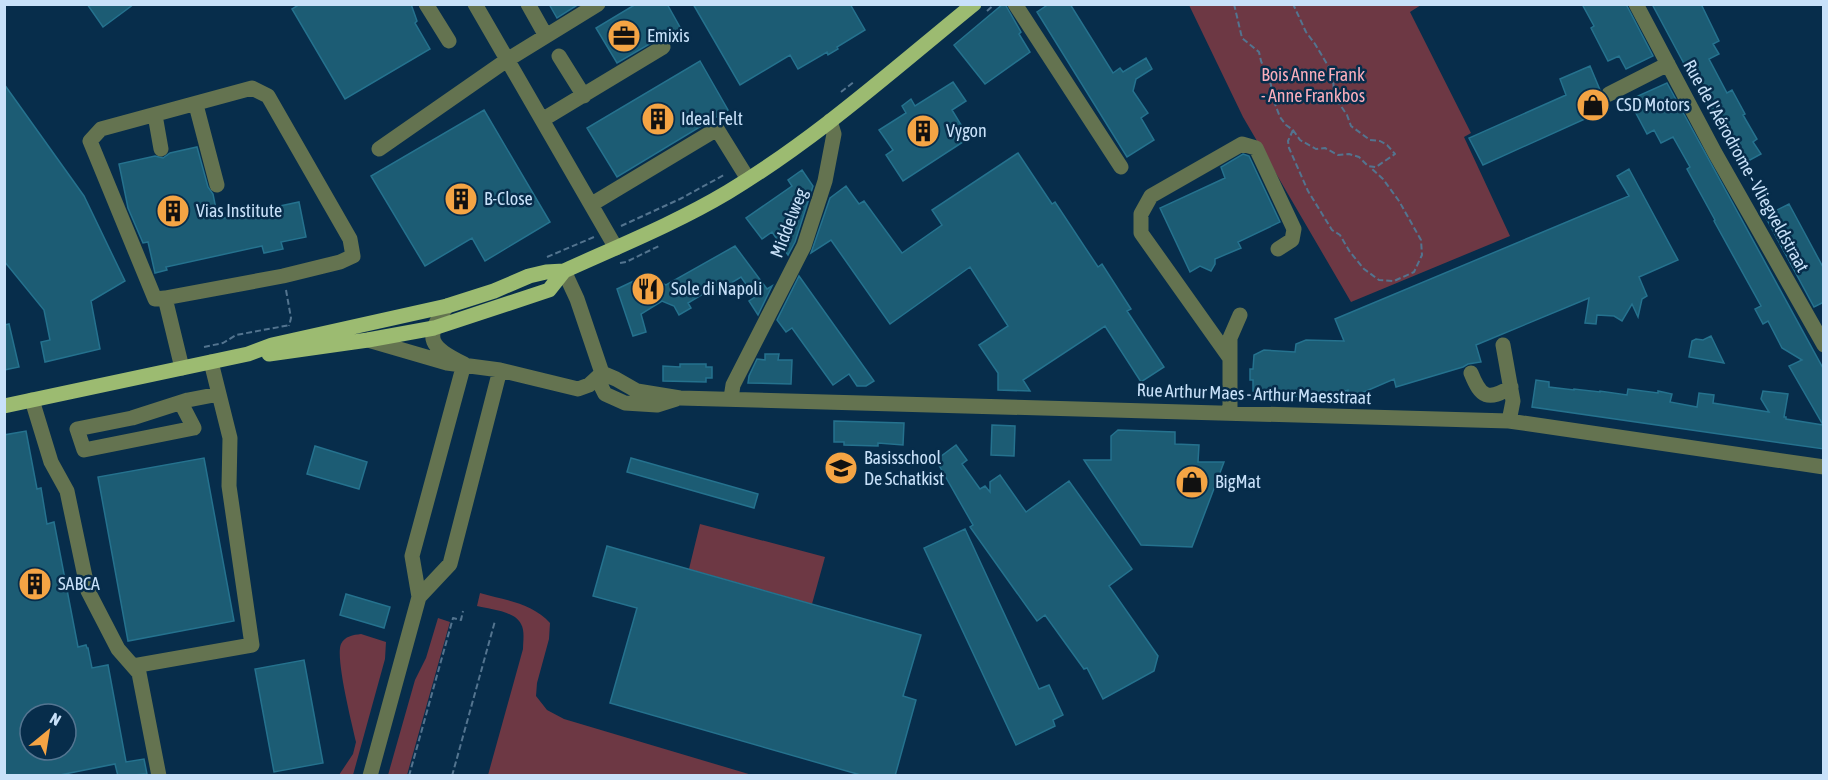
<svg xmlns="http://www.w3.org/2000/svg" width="1828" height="780" font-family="'Asap Condensed',sans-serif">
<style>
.green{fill:#6d3844}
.building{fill:#1c5c74;stroke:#25728e;stroke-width:1.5;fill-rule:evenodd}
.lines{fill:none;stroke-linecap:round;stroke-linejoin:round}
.path{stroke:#53748f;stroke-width:2;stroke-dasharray:6 3;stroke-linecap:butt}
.minor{stroke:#647350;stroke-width:15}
.major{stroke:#9cbb71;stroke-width:15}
.labels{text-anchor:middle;stroke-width:5;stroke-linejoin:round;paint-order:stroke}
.poi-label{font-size:18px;fill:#c8e1f9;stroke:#072d4b;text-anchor:start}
.park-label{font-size:18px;fill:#faadbb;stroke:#072d4b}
.street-label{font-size:18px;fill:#c8e1f9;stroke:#072d4b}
</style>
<rect width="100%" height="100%" fill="#072d4b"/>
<path class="green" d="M1189,5H1421L1410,12L1471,133L1464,137L1510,236L1351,302L1243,117Z
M700,524L825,557L812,604L689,569Z
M480,593C504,600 532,603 550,623L549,639L537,683L536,696L547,710L564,719L752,775H488L523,649C523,641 525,631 521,624C515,611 489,609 477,606Z
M438,618L450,622L407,775H388L415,680L426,658Z
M361,634L386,642L385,659L353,775H339L353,754L356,742C352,724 335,657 341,644C345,636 353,635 361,634Z"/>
<path class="building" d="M87,4H134L103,27Z
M300,4H411L417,21L415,23L430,49L345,99L292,9Z
M549,4H579L557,18Z
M636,4H667L681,29L666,38L658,39L617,63L596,28Z
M693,4H850L865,30L837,47L838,49L828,55L827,52L798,69L790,55L740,85Z
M1003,4H1005L1021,32L1019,34L1030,52L985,84L954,45Z
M1049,4H1070L1113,73L1120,68L1123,72L1146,58L1152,69L1136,79L1133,91L1148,113L1141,118L1154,140L1127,157L1037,12Z
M1582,4H1626L1653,56L1626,69L1619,56L1608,61L1591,28L1594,26Z
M1652,4H1701L1719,41L1713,44L1719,54L1709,59L1727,93L1732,90L1745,114L1743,115L1757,139L1753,142L1761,154L1739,166Z
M700,61L728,110L617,177L587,128Z
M1590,66L1600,90V98L1607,103L1609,108L1483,165L1469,138L1566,95L1560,79Z
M953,82L966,101L952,110L966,133L963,135L966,140L903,181L886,155L893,150L879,130L906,113L902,106L911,99L915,106Z
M1667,83L1824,370V449L1532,407L1536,380L1549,382V387L1574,390V389L1600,392V391L1627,395L1628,389L1658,393V391L1672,394L1670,402L1697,407L1699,393L1714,395L1713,403L1769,412L1761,399L1763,391L1788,394L1784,417H1786V419L1823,425L1789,366L1802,360L1782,348L1768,321L1763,324L1755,309L1761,306L1714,221L1715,220L1687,169L1690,167L1673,137L1661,143L1654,130L1647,134L1629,100Z
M4,84L84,196L125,281L91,301L100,349L45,362L41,342L50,340L44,310L4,261Z
M484,110L550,222L485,261L472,238L425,266L371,176Z
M197,147L208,187L213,194L218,219L299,202L306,237L281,242L283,249L264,253L262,246L166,267L167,270L155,273L148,242L143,243L128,208L119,164L155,156L163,158L170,153Z
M1018,153L1052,204L1055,202L1098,267L1102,264L1131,309L1127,311L1164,367L1141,382L1105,326L1023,380L1030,391L998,390V373L979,345L1008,326L970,267L890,324L831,240L811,253L830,198L846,186L859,204L864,201L902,253L942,225L932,210Z
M1243,154L1249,156L1280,222L1238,242L1241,248L1215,259V264L1211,271L1200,266L1190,272L1160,208L1225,178L1221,167Z
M1629,169L1678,260L1639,277L1647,296L1642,299L1638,317L1632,304L1622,321L1614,316L1597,315L1596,324L1585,323L1589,298L1476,345L1481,362L1468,364L1463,367L1396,387L1394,379L1357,395H1348V390L1326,397L1263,396L1253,391V380H1250V369H1253L1254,355L1264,350L1295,352L1296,344L1306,340L1344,341L1335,319L1629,196L1617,176Z
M802,170L813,186L795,242L788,255L772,232L762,239L746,218L792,186L788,180Z
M1789,204L1824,269V302L1814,307L1765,216Z
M735,246L767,289L772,286L758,315L749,301L755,297L741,277L713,294L711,289L688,303L691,308L679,315L674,306L662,301L641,314L646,332L633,336L617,289L642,277L649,280L650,278L666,285Z
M799,276L874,381L866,386H857L849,374L833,385L792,328L786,332L777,320Z
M9,324L19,367L4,370V325Z
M1711,336L1724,363L1689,357L1692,341L1696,339L1703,340Z
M765,354H779L778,360H792L791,384L748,383L749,376L757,359L765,360Z
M680,364H706V367H712V378H706V382L663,381V366L680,367Z
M834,421L904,423L903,445L878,443V446L844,445V442H834Z
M992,425L1015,426L1014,456L991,455Z
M1118,430L1175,432V444L1199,445L1198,462H1224L1192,547L1141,545L1084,460H1111V436Z
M26,431L37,489L41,488L47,524L54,522L78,647L86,645L87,648H88L92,668L108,665L126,762L144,759L147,774L118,776L115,764L55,776H4V435ZM30,714H66V750H30Z
M956,445L967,460L962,464L980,489L985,486L990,492V482L1000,475L1026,512L1069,481L1132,569L1109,586L1158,656L1154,671L1103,699L1087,668L1084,669L1045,615L1037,621L970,527L973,525L936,460Z
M315,446L367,462L359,489L307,474Z
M204,458L234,621L128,641L98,477Z
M631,458L758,494L754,508L627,472Z
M965,529L1039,689L1049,685L1063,715L1053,720L1055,726L1016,745L924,548Z
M607,546L921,635L903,696L916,700L895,776H864L610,703L637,608L593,596Z
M346,594L390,607L384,628L340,615Z
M304,660L323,763L274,772L255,669Z"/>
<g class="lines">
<path class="path" d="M1234,4L1242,38L1259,52L1261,61L1271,85L1273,99L1280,117L1286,125L1293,130L1300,140L1316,149L1325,148L1338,155L1349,154L1359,157L1368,166L1376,167L1395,154L1387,145L1380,141L1370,140L1351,126L1347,115L1334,96L1333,74L1315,44L1306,32L1293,4
M987,11L995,4
M841,92L855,81
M1293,130L1288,141L1289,148L1308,191L1332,230L1340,235L1350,252L1364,269L1379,280L1394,281L1414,272L1422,255L1421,240L1399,201L1383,179L1370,167
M621,226L680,199L724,175
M547,257L594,237
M620,263L626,262L659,246
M286,290L291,318L289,326
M204,347L223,343L236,335L290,325
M409,776L453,618L461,620L463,611
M452,776L495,621"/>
<path class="minor" d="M426,4L449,41
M475,4L616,248
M528,4L546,36
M1015,4L1121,167
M1636,4L1715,153L1824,345
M559,56L584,96
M1609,94L1668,64
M196,105L217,185
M155,115L161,149
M542,120L663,47
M379,149L507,60L598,4
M592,204L717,129L748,179
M564,271L577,299L602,373L601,386L605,394L625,403L657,405L676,399
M165,298L155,299L90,141L101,129L252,88L268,96L350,239L353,256L340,262L283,276L165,298L182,368
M368,340L447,363L500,370L578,389L589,385L602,373
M1503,345L1513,401L1509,421
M1229,357L1141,233V214L1151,196L1242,144L1256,148L1294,229L1292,240L1278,249
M602,373L616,379L637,391L680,398L1509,421L1824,467
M1471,373C1481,398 1488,401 1511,387
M731,398L733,385L804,246L825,181L834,134L830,121
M32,400L51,462L67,491L88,591L118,649L139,673L159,776
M181,403L194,428L84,450L77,429L132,418L188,400L219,394
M1230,413V338L1240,315
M419,597L450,564L500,370
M133,666L252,645L229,486L230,438L211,362
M370,776L419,597L412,556L464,364C431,347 422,340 447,306"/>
<path class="major" d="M269,354L368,340L434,328L549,290L564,271
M4,406L248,354L272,345L447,306L494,291L529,276L546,272L564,271C619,246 676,223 728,192C816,139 894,69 974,4"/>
</g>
<defs>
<g id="office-disc" transform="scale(1.725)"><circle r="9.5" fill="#f4a444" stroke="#072d4b"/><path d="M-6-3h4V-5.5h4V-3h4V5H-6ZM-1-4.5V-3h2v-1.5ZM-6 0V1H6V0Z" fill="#111"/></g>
<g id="shop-disc" transform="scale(1.725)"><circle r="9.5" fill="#f4a444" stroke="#072d4b"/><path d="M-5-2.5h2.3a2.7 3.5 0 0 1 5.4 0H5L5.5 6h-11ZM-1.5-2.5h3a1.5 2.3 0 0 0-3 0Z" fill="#111"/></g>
<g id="building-disc" transform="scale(1.725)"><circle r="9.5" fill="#f4a444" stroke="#072d4b"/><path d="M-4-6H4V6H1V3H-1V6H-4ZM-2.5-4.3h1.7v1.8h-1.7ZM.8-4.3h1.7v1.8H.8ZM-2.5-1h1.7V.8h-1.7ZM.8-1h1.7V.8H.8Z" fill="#111"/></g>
<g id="restaurant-disc" transform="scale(1.725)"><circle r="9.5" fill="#f4a444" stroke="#072d4b"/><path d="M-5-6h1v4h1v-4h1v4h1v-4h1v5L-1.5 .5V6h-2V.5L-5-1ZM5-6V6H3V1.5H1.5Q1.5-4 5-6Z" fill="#111"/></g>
<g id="school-disc" transform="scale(1.725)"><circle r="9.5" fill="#f4a444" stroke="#072d4b"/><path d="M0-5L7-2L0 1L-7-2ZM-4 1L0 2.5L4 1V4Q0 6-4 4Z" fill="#111"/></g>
</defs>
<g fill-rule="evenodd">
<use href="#office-disc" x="624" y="36"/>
<use href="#shop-disc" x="1593" y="105"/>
<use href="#building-disc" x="658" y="119"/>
<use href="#building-disc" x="923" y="131"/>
<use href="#building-disc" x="461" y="199"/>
<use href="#building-disc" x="173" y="211"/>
<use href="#restaurant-disc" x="648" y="289"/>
<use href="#school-disc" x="841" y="468"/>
<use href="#shop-disc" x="1192" y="482"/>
<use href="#building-disc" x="35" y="584"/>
</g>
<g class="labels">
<g class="poi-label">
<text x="647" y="42">Emixis</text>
<text x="1616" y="111">CSD Motors</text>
<text x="681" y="125">Ideal Felt</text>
<text x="946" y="137">Vygon</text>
<text x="484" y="205">B-Close</text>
<text x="196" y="217">Vias Institute</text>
<text x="671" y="295">Sole di Napoli</text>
<text x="864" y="464">Basisschool<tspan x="864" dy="21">De Schatkist</tspan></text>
<text x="1215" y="488">BigMat</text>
<text x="58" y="590">SABCA</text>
</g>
<g class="park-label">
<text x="1313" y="81">Bois Anne Frank<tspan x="1313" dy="21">- Anne Frankbos</tspan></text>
</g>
<g class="street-label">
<text transform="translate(1746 166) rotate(61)" y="6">Rue de l'Aérodrome - Vliegveldstraat</text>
<text transform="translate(789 223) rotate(-69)" y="6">Middelweg</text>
<text transform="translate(1254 394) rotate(2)" y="6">Rue Arthur Maes - Arthur Maesstraat</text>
</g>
</g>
<rect width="1828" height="780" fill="none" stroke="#c8e1f9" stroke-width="12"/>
<g transform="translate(48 732) rotate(30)"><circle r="28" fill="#072d4b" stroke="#547591" stroke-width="1.5"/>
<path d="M0-4.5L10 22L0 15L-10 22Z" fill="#f4a444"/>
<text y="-9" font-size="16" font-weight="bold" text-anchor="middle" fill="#c8e1f9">N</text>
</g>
</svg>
